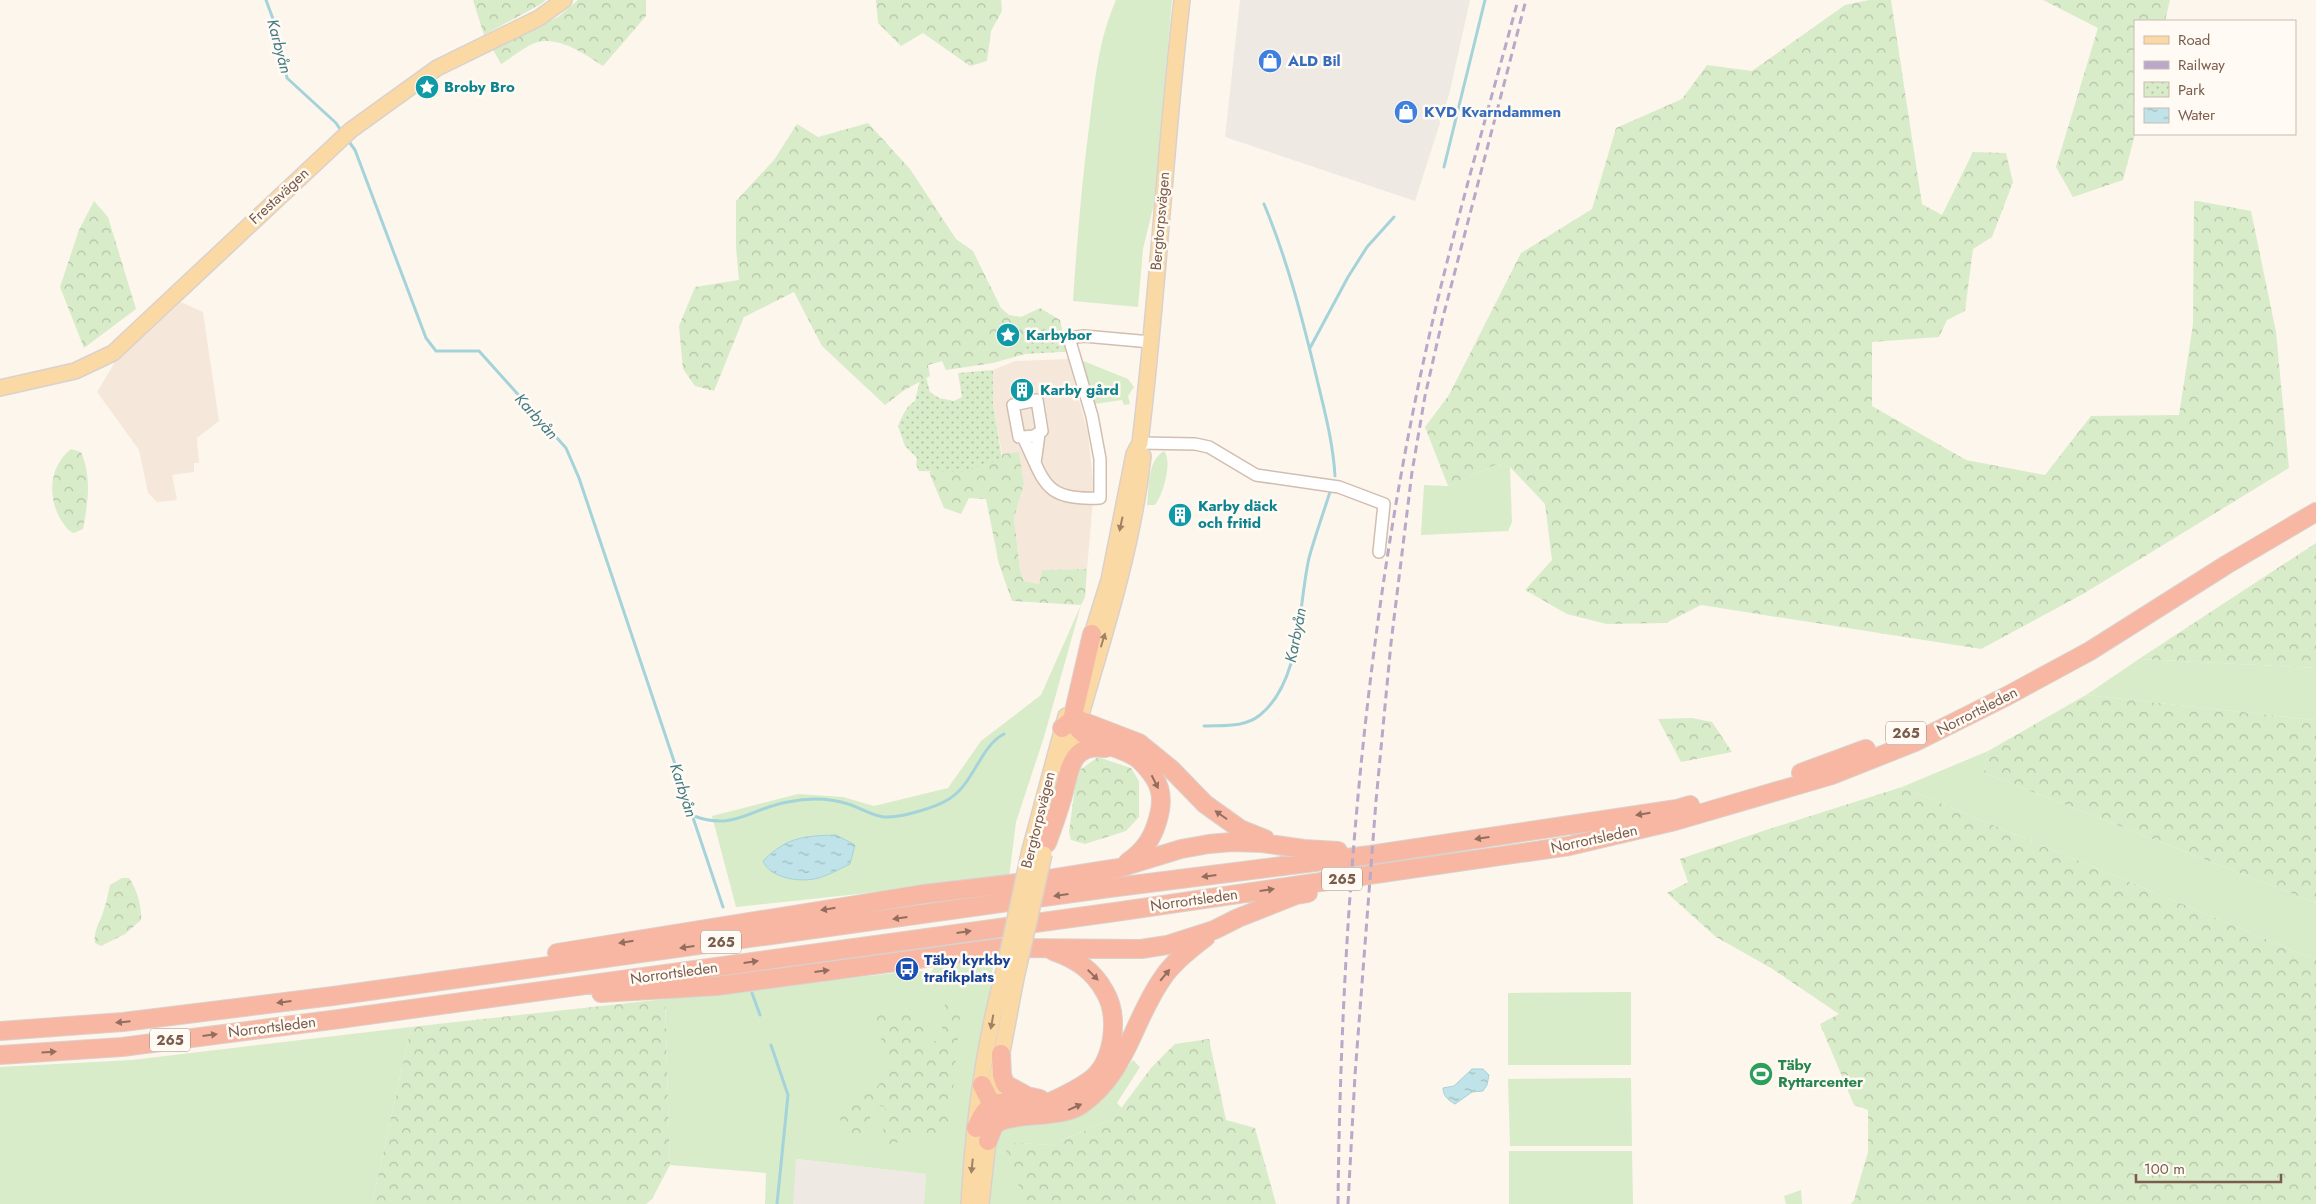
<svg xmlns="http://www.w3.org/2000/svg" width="2316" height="1204" font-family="Jost,sans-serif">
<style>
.residential{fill:#f5e8da}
.industrial{fill:#efe9e4}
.grass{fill:#d8ecc9}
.forest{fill:url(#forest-crowns)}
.park{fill:url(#park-dots)}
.water{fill:url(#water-ripples);stroke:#a5d3da}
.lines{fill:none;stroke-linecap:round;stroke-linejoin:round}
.stream{stroke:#a5d3da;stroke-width:3}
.minor-casing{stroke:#d1beb0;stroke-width:14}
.major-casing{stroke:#dad1cd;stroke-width:18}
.highway-casing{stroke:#dad1cd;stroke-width:20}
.minor{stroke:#fff;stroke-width:11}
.major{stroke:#fbd9a5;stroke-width:15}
.highway{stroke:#f7b7a3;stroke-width:18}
.rail{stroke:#b9a8c9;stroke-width:3;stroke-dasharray:8 5;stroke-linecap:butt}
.major-bridge-casing{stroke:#dad1cd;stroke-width:18;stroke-linecap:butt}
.major-bridge{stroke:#fbd9a5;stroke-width:15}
.oneway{fill:#a18267}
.oneway2{fill:#936e5e}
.labels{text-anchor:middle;stroke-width:5;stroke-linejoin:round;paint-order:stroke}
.shield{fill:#fffaf3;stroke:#a28b7f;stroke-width:1}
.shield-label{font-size:14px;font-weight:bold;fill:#7a5c4d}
.shop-label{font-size:15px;font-weight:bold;fill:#366cbe;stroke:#fffaf3;text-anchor:start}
.culture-label{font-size:15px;font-weight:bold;fill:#0d838f;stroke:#fffaf3;text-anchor:start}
.street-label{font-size:15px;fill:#7a5c4d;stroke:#fffaf3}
.transit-label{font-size:15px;font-weight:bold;fill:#164399;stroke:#fffaf3;text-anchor:start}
.leisure-label{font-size:15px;font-weight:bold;fill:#27864d;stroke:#fffaf3;text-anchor:start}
.water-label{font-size:16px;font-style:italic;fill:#437c86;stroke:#fffaf3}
</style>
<defs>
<pattern id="forest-crowns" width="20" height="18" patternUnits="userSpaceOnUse" patternTransform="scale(1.25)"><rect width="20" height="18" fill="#d8ecc9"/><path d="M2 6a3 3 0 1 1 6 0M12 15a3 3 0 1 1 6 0" fill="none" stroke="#b4c2a5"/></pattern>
<pattern id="park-dots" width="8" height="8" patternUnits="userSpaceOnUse" patternTransform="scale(1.25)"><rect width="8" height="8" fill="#d8ecc9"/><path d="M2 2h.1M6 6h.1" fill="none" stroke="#b4c2a5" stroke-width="1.8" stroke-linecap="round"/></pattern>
<pattern id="water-ripples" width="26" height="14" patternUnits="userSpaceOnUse" patternTransform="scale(1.25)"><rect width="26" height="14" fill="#bfe3e8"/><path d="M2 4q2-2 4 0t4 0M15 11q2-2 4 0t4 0" fill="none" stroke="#a0bbbe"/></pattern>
</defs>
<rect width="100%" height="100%" fill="#fdf6ec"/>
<path class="residential" d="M181,302L203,312L219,421L197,438L199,463H194V472L172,475L177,500L157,502L148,493L139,450L97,392L115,362Z
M1068,359L1088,433L1094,489L1087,569L1042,570L1039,584L1024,581L1020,570L1014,518L1024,484L1019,453L1002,454L993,403V370L1015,361Z"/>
<path class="industrial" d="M1240,0H1470L1449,95L1415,201L1225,137Z
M795,1159L926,1174L924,1204H792Z"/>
<path class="grass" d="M1116,0H1172L1154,204L1143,249L1138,307L1073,301C1077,240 1082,180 1090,119C1096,75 1098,42 1116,0Z
M1081,360L1128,379L1134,387L1128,396L1130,404L1124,405L1122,400L1094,404Z
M1164,451C1173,461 1163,495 1155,505H1147C1149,488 1147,461 1164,451Z
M1495,465L1510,467L1512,522L1508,531L1421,535L1424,485L1448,486Z
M1081,605L1044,737L1016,822L1009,878L736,907L712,816L798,794L843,797L874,806L948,788L981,741L1041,695Z
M2139,659L2316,668V720L2086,695Z
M1988,751L1984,773L2316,903V960L1902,787Z
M997,952C993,967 989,979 993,995L964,1204H924L926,1174L796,1159L793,1204H765L766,1173L670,1165L665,999L913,971L931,972L936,964Z
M1631,992V1065H1508V993Z
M411,1027L372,1204H0V1067L132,1060Z
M1133,1060L1140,1067L1117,1103L1122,1108L1113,1119L1050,1145L1020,1143L1025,1204H987L994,1145L999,1129L1098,1099L1114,1086Z
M1631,1078L1632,1146H1510L1508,1079Z
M1509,1151H1632L1633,1204H1509Z
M1801,1190L1802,1204H1786L1784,1196Z"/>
<path class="forest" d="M473,0H546L541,4L484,35Z
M578,0H646V16L603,66C584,54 561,37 538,42C528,44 510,59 501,64L492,48L558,17Z
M876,0H1001L1002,11L991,31L987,61L970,66L923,33L901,46L878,23Z
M1869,0H1891L1922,204L1942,215L1973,152L2006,153L2013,182L1992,237L1973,249L1965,311L1947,320L1939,337L1872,342V406L1966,460L2045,475L2091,416L2179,415L2193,324L2194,201H2198L2251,211L2276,332L2289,468L2083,594L1981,649L1701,605L1666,623L1607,624L1567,614L1525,590L1552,560L1545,504L1510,467L1495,465L1448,486L1425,427L1449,395L1521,253L1592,209L1616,128L1682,99L1707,65L1752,71L1845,5Z
M2043,0H2170L2165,21H2135V134L2123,180L2073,197L2056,167L2098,28Z
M868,123L910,169L956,239L973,251L1001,308L1009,315L1021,317L1040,308L1060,320L1067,352H1060L1056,334L1031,330L1025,354L993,363L946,370L942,361L928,365L930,376L903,391L885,405L822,346L794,292L744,317L714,391L695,386L683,369L679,326L695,287L739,280L736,247V201L774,160L797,124L818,137Z
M94,201L108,217L136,309L84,348L60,287L79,230Z
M71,449L81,452C92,478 88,502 83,529L74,533C68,531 67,528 63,523C47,500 48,467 71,449Z
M1019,452L1024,484L1014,518L1020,570L1024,581L1039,584L1042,570L1087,569L1085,597L1081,605L1012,601L999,564L986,499L969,498L961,514L944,508L929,472L1001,459L1002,454Z
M2316,543V668L2139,659Z
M2086,695L2316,720V903L1984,773L1988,751Z
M1692,718L1712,722L1732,752L1681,762L1658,719Z
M1098,757L1131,768L1139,781V817L1126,831L1085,844L1071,840L1069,832L1077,772Z
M1902,787L2316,960V1204H1851L1854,1200L1868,1152V1110L1854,1105L1820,1024L1839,1014L1771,968L1716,937L1667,893L1688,882L1680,859L1763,831Z
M122,878H129C137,889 142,907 141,920L125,934L101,946L95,943C93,930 101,921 104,909C107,901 108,893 110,885Z
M665,999L670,1165L652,1199L646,1204H372L411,1027Z
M955,1000L960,1017L950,1121L938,1137L908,1139L882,1147L885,1107L873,1105L864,1144L850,1146L840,1119L851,1099L878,1086L890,1064L878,1029L873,1024L872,1012L912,1009L926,1017L925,1044L941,1039L945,1003Z
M1209,1039L1226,1120L1255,1128L1276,1204H1025L1004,1144L1020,1143L1050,1145L1113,1119L1151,1068L1175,1044Z"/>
<path class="park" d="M1030,330L1056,334L1060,352L1025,354Z
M993,370V403L1002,459L961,472L919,471L916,465L917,458L905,446L898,426C902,417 906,406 915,401L920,380L926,377L930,392L939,398L954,401L962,397L958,373Z"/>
<path class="water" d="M836,835L855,845L850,864C839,869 826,877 814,879C798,882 770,878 763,861C787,837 803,836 836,835Z
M1472,1069H1483L1489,1075L1487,1085L1483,1091L1472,1092L1455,1104C1448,1100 1443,1096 1443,1088L1454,1086Z"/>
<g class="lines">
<path class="stream" d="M266,0L276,27L287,78L336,123L342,132
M347,139L355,150L426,338L436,351H479L566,448L579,478L723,907
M1444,167L1485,0
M1264,204C1287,259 1302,317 1316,375C1324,409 1333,441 1335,476
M1310,348L1348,277L1367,247L1394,217
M1204,726C1223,725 1244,728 1260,715C1302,681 1298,606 1309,558C1315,536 1323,514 1330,492
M694,816C734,831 751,808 788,802C807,798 829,798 848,804C859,807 872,816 884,817C900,818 935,808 949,799C974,784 980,746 1004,734
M752,993L760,1015
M771,1045L788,1095L777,1204"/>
<g class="minor-casing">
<path id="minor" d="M1023,437L1034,436L1042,431L1037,400L1013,405L1019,437H1023C1045,482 1043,501 1100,498V459L1092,416L1069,338L1084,336L1151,342
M1140,443L1195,444L1209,447L1256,475L1339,487L1384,504L1379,552
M1035,463L1039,434"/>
</g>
<g class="major-casing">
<path id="major" d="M0,388L75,371L113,353L351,130L437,68L539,18L564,0
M1089,644L1109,580L1134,454L1140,443C1158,296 1165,147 1182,0
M1066,768C1094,663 1131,564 1143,456
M1030,850L1066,716
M969,1204C973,1128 983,1049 1003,975
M981,1204L992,1105L1016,978"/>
</g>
<g class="highway-casing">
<path id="highway" d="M1092,634L1072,720C1086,746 1115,743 1137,758C1144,764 1150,771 1155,779C1163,792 1162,805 1158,819C1153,838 1144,851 1128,862
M1062,728L1072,720H1079L1139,743L1171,769L1205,804L1240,829L1265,839
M1801,773L1866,749
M1047,843C1052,829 1057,816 1061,802C1070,775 1067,743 1105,748
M557,953L924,894L1043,880L1119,868L1181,849L1209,844L1232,842L1263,843L1304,849L1338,851
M601,993L717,986L1000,948L1141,949L1167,945L1214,930L1238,918L1296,895L1308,893
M0,1031L123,1022L333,996L1109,888L1370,855L1677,809L1690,805
M1001,1054L1002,1075L1005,1084L1027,1096L1040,1099
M0,1055L122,1047L339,1019L1115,912L1569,846L1675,821L1832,775L1915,742L2007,696L2090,651L2226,565L2316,512
M982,1085L992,1105L1002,1111
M976,1128C981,1118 984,1109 995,1104C1009,1099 1025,1106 1040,1104C1048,1104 1057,1099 1065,1095C1075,1090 1085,1085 1094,1077C1114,1058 1119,1016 1105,992C1093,970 1076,959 1053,951
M988,1141C990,1136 992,1128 996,1124C1009,1112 1061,1119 1081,1105C1127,1073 1132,1022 1162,979C1172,963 1190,949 1206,937"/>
</g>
<use href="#minor" class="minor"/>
<use href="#major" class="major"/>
<use href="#highway" class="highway"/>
<path class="rail" d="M1338,1204C1341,933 1362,659 1417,392C1444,260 1483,130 1518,0
M1348,1204L1355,1075L1376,801L1391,643L1412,472L1425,396L1443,317L1526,0"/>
<g class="major-bridge-casing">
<path id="major-bridge" d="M1003,975L1030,850
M1016,978L1044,854"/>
</g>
<use href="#major-bridge" class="major-bridge"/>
</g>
<defs><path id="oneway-solid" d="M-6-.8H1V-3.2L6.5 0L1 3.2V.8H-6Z" transform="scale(1.25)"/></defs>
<g class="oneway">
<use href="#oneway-solid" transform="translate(1121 524) rotate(102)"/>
<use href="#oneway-solid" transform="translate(1103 640) rotate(-73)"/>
<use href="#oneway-solid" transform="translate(992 1022) rotate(100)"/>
<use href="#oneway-solid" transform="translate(972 1166) rotate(96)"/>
</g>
<g class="oneway2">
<use href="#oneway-solid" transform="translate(1155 782) rotate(63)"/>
<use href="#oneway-solid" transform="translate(1643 814) rotate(171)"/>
<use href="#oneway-solid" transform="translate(1221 815) rotate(-145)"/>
<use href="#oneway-solid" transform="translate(1482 838) rotate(172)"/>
<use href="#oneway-solid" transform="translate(1209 876) rotate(173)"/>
<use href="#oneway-solid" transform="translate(1267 890) rotate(-8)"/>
<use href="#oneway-solid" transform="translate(1061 895) rotate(172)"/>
<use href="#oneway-solid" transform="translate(828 909) rotate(171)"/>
<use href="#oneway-solid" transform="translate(900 918) rotate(172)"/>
<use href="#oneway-solid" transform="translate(964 932) rotate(-8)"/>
<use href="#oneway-solid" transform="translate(626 942) rotate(171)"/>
<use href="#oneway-solid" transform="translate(687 947) rotate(172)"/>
<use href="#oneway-solid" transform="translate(751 962) rotate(-8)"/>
<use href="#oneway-solid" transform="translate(822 971) rotate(-7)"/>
<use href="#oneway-solid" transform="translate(1093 975) rotate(45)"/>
<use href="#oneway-solid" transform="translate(1165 975) rotate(-50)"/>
<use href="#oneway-solid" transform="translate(284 1002) rotate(173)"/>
<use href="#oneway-solid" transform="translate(123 1022) rotate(174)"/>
<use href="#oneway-solid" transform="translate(210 1035) rotate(-7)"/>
<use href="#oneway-solid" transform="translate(49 1052) rotate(-4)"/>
<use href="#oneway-solid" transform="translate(1075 1107) rotate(-24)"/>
</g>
<defs>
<g id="shop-disc" transform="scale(1.25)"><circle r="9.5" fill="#3f7fe0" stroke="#fffaf3"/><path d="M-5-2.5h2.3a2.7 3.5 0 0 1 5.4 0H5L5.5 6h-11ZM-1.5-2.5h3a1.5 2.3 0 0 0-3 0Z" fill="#fff"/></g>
<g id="sight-disc" transform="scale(1.25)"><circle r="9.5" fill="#0f9aa8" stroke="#fffaf3"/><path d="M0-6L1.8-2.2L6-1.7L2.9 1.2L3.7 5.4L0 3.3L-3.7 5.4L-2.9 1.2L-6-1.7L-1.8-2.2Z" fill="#fff"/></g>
<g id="building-disc" transform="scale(1.25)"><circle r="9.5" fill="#0f9aa8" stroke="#fffaf3"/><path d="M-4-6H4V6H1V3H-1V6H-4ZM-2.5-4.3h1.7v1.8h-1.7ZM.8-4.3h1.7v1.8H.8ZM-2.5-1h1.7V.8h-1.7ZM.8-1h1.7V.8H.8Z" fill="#fff"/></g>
<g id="bus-disc" transform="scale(1.25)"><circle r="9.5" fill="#1a4fb4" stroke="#fffaf3"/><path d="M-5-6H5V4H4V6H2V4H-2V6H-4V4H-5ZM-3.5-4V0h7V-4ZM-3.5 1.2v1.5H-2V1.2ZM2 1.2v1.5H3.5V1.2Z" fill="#fff"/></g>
<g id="stadium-disc" transform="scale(1.25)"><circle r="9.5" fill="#2e9e5b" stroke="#fffaf3"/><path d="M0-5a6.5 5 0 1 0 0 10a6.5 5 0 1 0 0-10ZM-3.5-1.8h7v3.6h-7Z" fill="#fff"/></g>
</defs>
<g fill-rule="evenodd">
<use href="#shop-disc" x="1270" y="61"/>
<use href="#sight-disc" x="427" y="87"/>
<use href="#shop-disc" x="1406" y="112"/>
<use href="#sight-disc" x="1008" y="335"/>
<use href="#building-disc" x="1022" y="390"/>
<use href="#building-disc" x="1180" y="515"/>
<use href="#bus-disc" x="907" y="969"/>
<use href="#stadium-disc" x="1761" y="1074"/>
</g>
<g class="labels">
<g class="shield">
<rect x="1886" y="721.5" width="40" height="23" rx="4"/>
<rect x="1322" y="867.5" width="40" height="23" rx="4"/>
<rect x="701" y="930.5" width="40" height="23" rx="4"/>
<rect x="150" y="1028.5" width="40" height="23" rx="4"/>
</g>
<g class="shield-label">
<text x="1906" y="738">265</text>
<text x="1342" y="884">265</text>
<text x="721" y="947">265</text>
<text x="170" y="1045">265</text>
</g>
<g class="shop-label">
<text x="1288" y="66">ALD Bil</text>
<text x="1424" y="117">KVD Kvarndammen</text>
</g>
<g class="culture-label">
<text x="444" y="92">Broby Bro</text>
<text x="1026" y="340">Karbybor</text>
<text x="1040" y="395">Karby gård</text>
<text x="1198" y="511">Karby däck<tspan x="1198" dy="17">och fritid</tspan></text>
</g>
<g class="street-label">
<text transform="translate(279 196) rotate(-43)" y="5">Frestavägen</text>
<text transform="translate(1160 221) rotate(-85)" y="5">Bergtorpsvägen</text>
<text transform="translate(1977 711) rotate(-27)" y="5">Norrortsleden</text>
<text transform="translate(1038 820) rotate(-76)" y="5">Bergtorpsvägen</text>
<text transform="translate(1594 839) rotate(-12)" y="5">Norrortsleden</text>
<text transform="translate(1194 900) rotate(-8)" y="5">Norrortsleden</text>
<text transform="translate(674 973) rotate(-8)" y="5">Norrortsleden</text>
<text transform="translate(272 1027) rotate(-7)" y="5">Norrortsleden</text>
</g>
<g class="transit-label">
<text x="924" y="965">Täby kyrkby<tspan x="924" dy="17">trafikplats</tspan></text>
</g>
<g class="leisure-label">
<text x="1778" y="1070">Täby<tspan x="1778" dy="17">Ryttarcenter</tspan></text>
</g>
<g class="water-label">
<text transform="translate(280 46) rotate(75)" y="6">Karbyån</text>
<text transform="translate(537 416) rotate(48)" y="6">Karbyån</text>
<text transform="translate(1295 635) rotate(-79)" y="6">Karbyån</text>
<text transform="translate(684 790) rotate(72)" y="6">Karbyån</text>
</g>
</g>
<rect x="2134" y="20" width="162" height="115" fill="#fffaf3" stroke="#cabbb1"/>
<rect x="2144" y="36" width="25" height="8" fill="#fbd9a5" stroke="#cabbb1"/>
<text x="2178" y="45" font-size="15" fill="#7a5c4d">Road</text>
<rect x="2144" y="61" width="25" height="8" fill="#b9a8c9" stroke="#cabbb1"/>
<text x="2178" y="70" font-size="15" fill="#7a5c4d">Railway</text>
<rect x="2144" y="82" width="25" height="15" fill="url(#park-dots)" stroke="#cabbb1"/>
<text x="2178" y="95" font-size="15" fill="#7a5c4d">Park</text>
<rect x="2144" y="108" width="25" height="15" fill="url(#water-ripples)" stroke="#cabbb1"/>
<text x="2178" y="120" font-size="15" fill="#7a5c4d">Water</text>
<path d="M2136 1174v8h145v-8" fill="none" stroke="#7a5c4d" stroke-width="2.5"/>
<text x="2144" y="1174" font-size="15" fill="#7a5c4d" stroke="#fffaf3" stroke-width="4" paint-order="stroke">100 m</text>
</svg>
